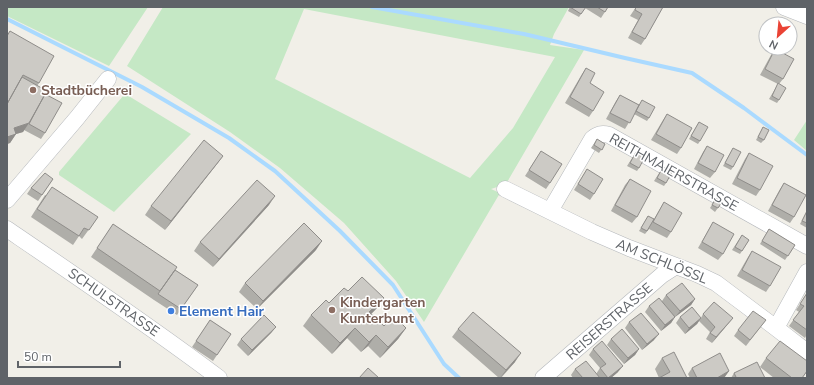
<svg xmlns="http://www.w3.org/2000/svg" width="814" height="385" font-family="'Nunito Sans',sans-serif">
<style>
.green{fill:#c5e8c5;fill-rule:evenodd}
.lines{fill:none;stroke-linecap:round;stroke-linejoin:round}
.stream{stroke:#aadaff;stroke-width:4}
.minor-casing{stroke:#b5b8bc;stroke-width:17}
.minor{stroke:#fff;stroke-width:16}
.wall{fill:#afaea9}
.shaded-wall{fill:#8f8d8a}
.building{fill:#cccac5;stroke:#8f8d8a}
.education-dot{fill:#8d6e63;stroke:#fff;stroke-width:1.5}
.shop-dot{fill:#3f7fe0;stroke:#fff;stroke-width:1.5}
.labels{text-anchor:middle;stroke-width:3;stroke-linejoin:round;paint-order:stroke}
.education-label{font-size:14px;font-weight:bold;fill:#785e54;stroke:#fff;text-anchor:start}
.street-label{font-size:14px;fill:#5f6368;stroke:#fff}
.shop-label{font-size:14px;font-weight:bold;fill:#366cbe;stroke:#fff;text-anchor:start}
</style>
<rect width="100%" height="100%" fill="#f1efe8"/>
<path class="green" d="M7,7H148L109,66L7,16Z
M163,7H569L554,34L550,45L584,50L506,184L491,189L500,193L424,322L396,281L344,223L280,168L230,132L127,66ZM304,9L555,57L513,128L470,178L275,79Z
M127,95L191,134L114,212L59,175V172L123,96Z
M807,120V151L794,140Z"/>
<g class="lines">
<path class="stream" d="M372,7L524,34L625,58L692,73L744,108L807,155
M7,19L142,87L229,138L275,171L340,231L393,285L444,364L459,378"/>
<g class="minor-casing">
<path id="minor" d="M784,7L807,16
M505,189L592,232L629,248L697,274L716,283L776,328L807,352
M7,200L77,118L108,79
M550,211L592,139C598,134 602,133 609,135L807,246
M7,229C79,278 150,326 219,378
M776,328L807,272
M543,378L662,275L676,266"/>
</g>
<use href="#minor" class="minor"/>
</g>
<path class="wall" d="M570,7H608L601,18L585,8L579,17L568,11Z
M636,7H663L645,39L641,45L628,38L638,20L630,16Z
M10,31L39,83L37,86L45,94V133L41,139L24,130L23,132L16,134L10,143L7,144V35Z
M775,49L783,79L779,84V100L777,103L769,99L778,84L760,75L771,55Z
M586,68L590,83L593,111L589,117L565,103L582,74Z
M620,95L639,105L642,100L649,118L647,121L634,114L625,129L606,119L616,101Z
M667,114L681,148L677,154L651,140L663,120Z
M699,122L700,141L698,144L689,139Z
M763,127L764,140L761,143L756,140Z
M597,139L605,144L599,153L591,148Z
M707,146L715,172L710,178L694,169L703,152Z
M733,148V167L731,170L723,166Z
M541,151L550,183L546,189L525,176Z
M636,152L639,168L637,171L627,166Z
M749,153L760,190L756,196L732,184L745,159Z
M223,156L217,164L165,230L145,215L151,206Z
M663,167L666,183L664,186L654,181Z
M587,169L594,194L590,200L574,190Z
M53,179L38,201L27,194L31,188Z
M630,179L637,217L632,223L611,211L625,185Z
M784,183L794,217L790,223L768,211L780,189Z
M45,195L98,217L82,239L79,236L73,245L31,217Z
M716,198L722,202L715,212L710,208Z
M664,202L671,232L667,238L649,229L645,234L639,231L648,216L654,219Z
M269,205L213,267L194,251L200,242Z
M807,210V228L800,224Z
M713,222L723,254L718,260L698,248Z
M113,224L175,270L198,285L177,315L154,300L155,299L154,300L91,257Z
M769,229L795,245L785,260L760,244Z
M742,235L749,240L740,254L732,250Z
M316,250L257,309L239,292L245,283Z
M752,251L770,286L766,292L737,276L748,257Z
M348,291L384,298L376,309L371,314L384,326L406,328L398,339L380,358L368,346L361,352L347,338L332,354L303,326L311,315Z
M807,293V334L805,338L789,326L799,312L796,310Z
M666,295L695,299L691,305L675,317L671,323L661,331L645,312L649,306L662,301Z
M703,314L733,318L728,324L712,343L706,339L710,332L699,321L697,324L685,334L676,323L680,317L701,318Z
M210,320L231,334L213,361L192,347Z
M766,320L746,346L734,336L738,330Z
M629,322L654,340L642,350L625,328Z
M276,327L271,333L248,356L237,345L241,339Z
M458,329L515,362L501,378H499L452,337Z
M611,339L639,349L635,355L624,364L607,345Z
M593,349L618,372L611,378H573L571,375L575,369L596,374L600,368L589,355Z
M662,358L687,378H659L655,369Z
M766,358L807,361V372L802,378H774L760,367Z
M692,368L729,371L724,378H690L688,374Z
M734,373L765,378H731Z"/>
<path class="shaded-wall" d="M29,123L23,132L16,134L10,143L7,144V137L14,128Z
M223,156L217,164L165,230L171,221Z
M275,196L269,205L213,267L219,259Z
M322,241L316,250L257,309L263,301Z
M384,298L376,309L362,323L369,312Z
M695,299L691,305L675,317L680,311Z
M675,317L671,323L661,331L665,325Z
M701,318L697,324L685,334L689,328Z
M733,318L728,324L712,343L716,337Z
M276,327L271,333L248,356L252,350Z
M355,328L347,338L332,354L340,343Z
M406,328L398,339L380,358L388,347Z
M659,334L654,340L642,350L647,344Z
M376,335L368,346L361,352L369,342Z
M639,349L635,355L624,364L628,358Z
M521,353L515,362L500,378L506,370Z
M623,366L618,372L611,378H608Z
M729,371L724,378H717Z"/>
<path class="building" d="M570,7H586L581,14Z
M597,7H608L605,12Z
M636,7H663L645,39L632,32L642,14L635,10Z
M10,31L54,56L39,83L23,75L7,104V36Z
M775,49L794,59L783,79L765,69Z
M586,68L595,73L590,83L604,92L593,111L570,97Z
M22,77L47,91L29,123L14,128L16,134L7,137V104Z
M778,83L786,88L779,100L772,96Z
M45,94L62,103L45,133L29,124Z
M620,95L639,105L630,123L610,113Z
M642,100L655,107L649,118L636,111Z
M667,114L692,128L681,148L656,134Z
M699,122L708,127L700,141L691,136Z
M763,127L769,130L764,140L758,137Z
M597,139L605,144L602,150L594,145Z
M204,140L223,156L171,221L151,206Z
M707,146L724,155L715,172L698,163Z
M733,148L741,152L733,167L725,163Z
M541,151L562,164L550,183L529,170Z
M636,152L645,157L639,168L630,163Z
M749,153L773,166L760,190L737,178Z
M663,167L672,172L666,183L657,178Z
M587,169L603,179L594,194L578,184Z
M45,173L53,179L42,195L31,188Z
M630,179L651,191L637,217L615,205Z
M257,180L275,196L219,259L200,242Z
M784,183L806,195L794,217L772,205Z
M52,187L98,217L89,230L84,228L79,236L37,209Z
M716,198L722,202L718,208L712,205Z
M664,202L682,213L671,232L653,222Z
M807,211V223L802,221Z
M648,216L654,219L647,231L641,228Z
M713,222L734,234L723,254L702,242Z
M304,223L322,241L263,301L245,283Z
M113,224L177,267L160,291L97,248Z
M769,229L795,245L788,256L762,241Z
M742,235L749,240L742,251L735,247Z
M752,251L781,267L770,286L742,270Z
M175,270L198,285L181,309L158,294Z
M362,277L384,298L369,312L384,326L394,316L406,328L388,347L376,335L369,342L355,328L340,343L311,315L326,300L329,303L344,288L348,291Z
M682,283L695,299L680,311L666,295Z
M807,293V330L793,320L804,306L800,304Z
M659,298L675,317L665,325L649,306Z
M714,302L733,318L716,337L710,333L715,327L703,314Z
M692,307L701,318L689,328L680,317Z
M753,311L766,320L750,340L738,330Z
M473,312L521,353L506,370L458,329Z
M641,313L659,334L647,344L629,322Z
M264,315L276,327L252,350L241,339Z
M210,320L231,334L217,355L196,341Z
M622,329L639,349L628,358L611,339Z
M602,341L623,366L608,378L600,368L606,364L593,349Z
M780,341L807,361V371L802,378H792L766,358Z
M674,352L687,378H659L670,372L662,358Z
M720,353L729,371L717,378H697L692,368Z
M586,361L600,378H583L575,369Z
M757,362L765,378H735L736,377L734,373Z
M368,368L379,378H359Z"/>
<g class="education-dot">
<circle cx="33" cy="90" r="4"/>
<circle cx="332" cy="310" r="4"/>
</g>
<circle class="shop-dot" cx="171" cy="311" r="4"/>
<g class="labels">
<g class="education-label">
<text x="41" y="95">Stadtbücherei</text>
<text x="340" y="307">Kindergarten<tspan x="340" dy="16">Kunterbunt</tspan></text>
</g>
<g class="street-label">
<text transform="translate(674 172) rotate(29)" y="5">REITHMAIERSTRASSE</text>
<text transform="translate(662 261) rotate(22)" y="5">AM SCHLÖSSL</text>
<text transform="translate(114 302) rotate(35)" y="5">SCHULSTRASSE</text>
<text transform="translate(609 321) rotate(-41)" y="5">REISERSTRASSE</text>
</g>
<g class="shop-label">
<text x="179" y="316">Element Hair</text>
</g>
</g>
<rect width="814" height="385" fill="none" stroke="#5f6368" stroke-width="16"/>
<g transform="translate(778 36) rotate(207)"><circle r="19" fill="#ffffff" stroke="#bfc1c3"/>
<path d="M0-3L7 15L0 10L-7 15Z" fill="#ea4335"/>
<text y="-6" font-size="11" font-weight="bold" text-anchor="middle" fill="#5f6368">N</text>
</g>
<path d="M18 361v6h102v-6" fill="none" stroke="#5f6368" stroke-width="2"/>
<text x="24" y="361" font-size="12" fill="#5f6368" stroke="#ffffff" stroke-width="3" paint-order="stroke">50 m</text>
</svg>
